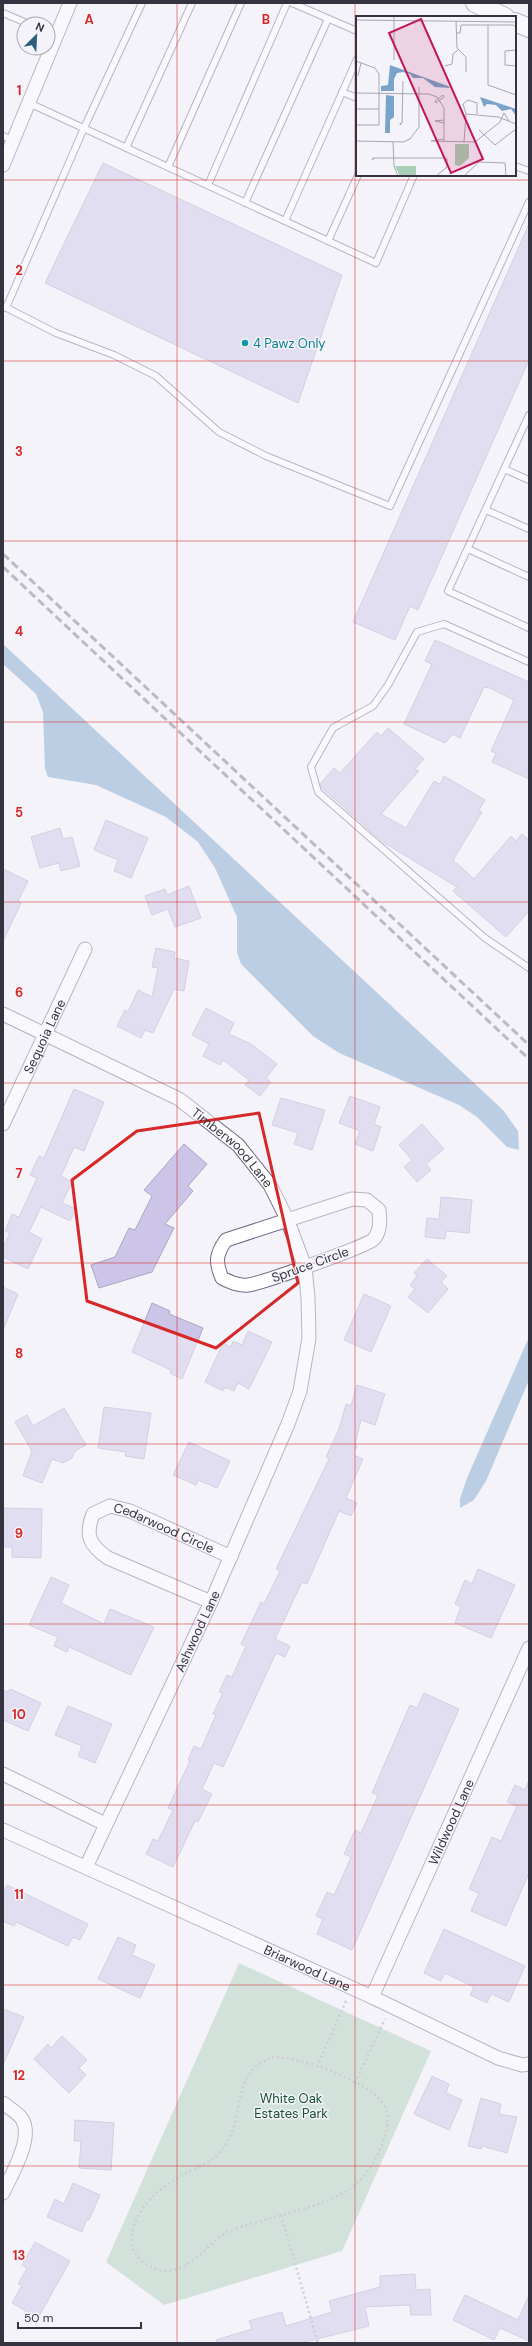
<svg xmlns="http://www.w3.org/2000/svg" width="532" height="2346" font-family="'DM Sans',sans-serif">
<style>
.green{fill:#a8cfb6}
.water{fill:#79a3c8}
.building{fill:#ccc5e7;stroke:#aca5c6}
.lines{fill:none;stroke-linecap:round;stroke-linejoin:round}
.lane-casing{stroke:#6f6987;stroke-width:8}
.street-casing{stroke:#6f6987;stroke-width:15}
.secondary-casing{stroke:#6f6987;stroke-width:20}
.path{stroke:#a19faa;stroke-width:2.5;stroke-dasharray:2 3;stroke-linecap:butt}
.lane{stroke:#fff;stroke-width:6}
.street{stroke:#fff;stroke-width:13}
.secondary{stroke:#fff;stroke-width:18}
.rail{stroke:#777581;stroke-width:3;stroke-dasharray:8 4;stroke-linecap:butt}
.marked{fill:none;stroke:#d62828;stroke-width:3;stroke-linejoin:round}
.grid{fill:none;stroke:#d62828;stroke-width:1;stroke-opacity:0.55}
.culture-dot{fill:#0f9aa8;stroke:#f4f3fa;stroke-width:1.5}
.labels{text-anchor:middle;stroke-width:3;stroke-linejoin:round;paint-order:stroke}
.culture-label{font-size:13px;fill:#0d838f;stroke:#f4f3fa;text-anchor:start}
.street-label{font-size:13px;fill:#363341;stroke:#f4f3fa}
.park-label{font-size:13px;fill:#165234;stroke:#f4f3fa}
.inset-road{fill:none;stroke:#a8a6b0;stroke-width:1}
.view{fill:#c2185b;fill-opacity:0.15;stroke:#c2185b;stroke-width:2}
.inset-edge{fill:none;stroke:#363341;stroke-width:2}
.grid-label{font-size:13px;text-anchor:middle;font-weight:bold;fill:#d62828;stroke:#f4f3fa;stroke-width:3;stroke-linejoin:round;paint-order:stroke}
</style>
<rect width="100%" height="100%" fill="#f4f3fa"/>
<path class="green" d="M239,1963L431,2051L342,2251L164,2305L106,2262Z"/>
<path class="water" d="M3,644L503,1110L518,1131L519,1150L507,1147L477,1117L459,1105L339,1053L313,1036L241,964L237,952V917L215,868L198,842L166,817L96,785L48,777L45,769L43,712L36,694L3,664Z
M529,1337V1380L486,1481L474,1500L460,1508V1499L467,1478Z"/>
<path class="building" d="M103,163L342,275L298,403L45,283Z
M529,224V360L418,610L410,606L395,640L353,622Z
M435,640L529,682V779L492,762L496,753L491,751L514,700L490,688L484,687L460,738L453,734L445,743L404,724L432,664L425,661Z
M388,728L424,759L415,769L419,771L381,814L406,828L434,781L440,784L444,776L485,800L479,810L482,812L453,860L474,879L511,836L516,841L522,834L529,840V911L506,937L453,891L457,887L383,842L322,788L320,784L334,768L340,773L377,732L381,736Z
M106,820L148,838L131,878L114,871L118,860L94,850Z
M60,828L63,839L72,837L80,866L61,871L59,863L40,868L31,837Z
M3,869L28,881L18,901L21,903L3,941Z
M189,886L201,918L175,927L168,909L152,915L145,896L165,889L167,895Z
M156,948L175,952L174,958L189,961L184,991L174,989L153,1033L145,1030L141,1038L117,1026L125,1010L128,1012L138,990L152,997L158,968L152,967Z
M206,1008L234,1023L229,1034L251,1044L277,1064L266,1078L271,1082L260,1096L245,1085L249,1080L223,1060L220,1065L203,1056L209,1044L192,1035Z
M74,1089L104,1102L84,1151L74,1147L61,1176L72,1182L62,1203L76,1209L70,1221L41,1207L29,1232L42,1239L28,1269L3,1257V1247L10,1233L5,1231L12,1214L19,1217L37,1178L30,1175L39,1156L44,1158Z
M350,1096L380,1107L374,1124L381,1127L373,1151L355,1144L360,1131L339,1123Z
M281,1098L325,1110L312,1150L294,1144L298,1133L272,1125Z
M422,1124L444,1149L426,1164L431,1170L417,1182L404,1167L412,1160L399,1145Z
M184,1144L207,1164L188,1186L193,1191L165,1224L174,1228L152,1272L99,1288L91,1265L115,1257L129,1228L135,1230L152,1196L144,1190Z
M441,1197L472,1200L469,1233L446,1231L445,1239L425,1237L427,1218L439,1219Z
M427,1259L447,1276L441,1282L448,1289L428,1313L408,1297L415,1289L410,1285L417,1276L414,1273Z
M3,1287L18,1294L3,1330Z
M364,1294L391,1306L371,1352L344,1340Z
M152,1303L170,1311L169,1314L203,1328L182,1379L170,1373L171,1370L132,1352Z
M248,1331L272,1342L249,1389L238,1383L234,1391L225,1387L223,1391L205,1382L223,1343L231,1347L233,1341L242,1345Z
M357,1385L385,1394L375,1425L361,1420L355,1444L357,1446L353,1455L363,1459L346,1498L357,1503L351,1516L339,1511L307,1584L302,1582L275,1639L290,1646L285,1657L276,1653L223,1767L214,1763L202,1789L212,1794L198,1822L195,1821L173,1867L146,1854L153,1839L158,1841L173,1810L168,1808L190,1761L188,1760L194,1746L201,1749L216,1715L213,1714L223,1693L219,1692L227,1675L232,1677L246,1646L241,1644L261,1602L264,1604L280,1571L276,1569L329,1459L326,1457L339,1429L346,1404L351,1406Z
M104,1407L151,1413L144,1459L125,1456L126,1452L98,1448Z
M64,1408L86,1445L75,1451L72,1458L63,1463L52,1459L42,1483L23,1476L32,1451L15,1422L27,1415L33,1426Z
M189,1442L230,1461L217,1488L198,1480L196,1485L173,1475Z
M3,1508L42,1509L41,1558L12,1557V1547H3Z
M478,1569L515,1585L491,1638L455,1623L461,1607L455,1604L465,1580L472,1584Z
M51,1577L69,1585L61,1603L104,1624L110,1609L154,1627L131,1675L69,1647L67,1652L54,1646L58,1637L29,1625Z
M10,1689L41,1703L28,1731L3,1720V1690L8,1692Z
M424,1693L459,1709L352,1950L317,1934L323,1919L316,1916L327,1892L334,1895L341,1880L351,1857L344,1854L355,1830L361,1833L378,1795L372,1793L410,1705L417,1708Z
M68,1706L112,1724L95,1763L78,1756L82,1746L55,1735Z
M529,1780V1873L506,1926L471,1911L479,1893L469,1889L492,1837L501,1841L517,1806L507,1802L515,1785L525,1790Z
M7,1885L88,1924L80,1940L73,1937L68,1946L16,1922L14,1926L3,1921V1894Z
M444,1929L525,1966L509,2002L491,1994L487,2003L470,1995L474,1987L445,1973L441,1981L424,1973Z
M118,1937L136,1945L132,1955L155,1965L140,1998L98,1979Z
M3,2009L24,2017L3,2065Z
M62,2036L87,2060L79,2068L86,2075L69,2093L34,2059L48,2044L51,2048Z
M432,2076L449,2084L446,2093L462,2100L449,2130L414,2114Z
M481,2098L501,2104L499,2114L517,2117L507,2153L482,2146L481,2149L468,2146Z
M75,2120L114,2123L111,2170L79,2168L81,2141H74Z
M73,2183L100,2195L89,2220L87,2219L82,2232L47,2217L55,2199L64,2204Z
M35,2242L70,2261L38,2318L12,2303L22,2285L18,2284L27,2268L22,2265Z
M415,2274L416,2290L430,2289L431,2315H411L410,2305L365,2307L369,2326L301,2343H217L216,2340L252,2329L249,2321L282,2312L286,2326L332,2312L329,2301L380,2287V2276Z
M465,2295L518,2320L529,2295V2341L500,2328L494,2340L453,2320Z"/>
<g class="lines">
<g class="lane-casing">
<path id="lane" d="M292,3L357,31
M3,13L29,24
M342,92L357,98
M29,103L376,263L414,175
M3,136L13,140
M126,148L192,3
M515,166L529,171
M168,167L241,3
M208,185L287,3
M245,203L328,19
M285,221L357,59
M328,241L358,175
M3,306L56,333L114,355L156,376L219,432L266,456L390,506L529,202
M6,308L84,128L142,3
M529,415L448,591L529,628
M504,469L529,480
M486,510L529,529
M468,549L529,577
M529,662L444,624L417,632L388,685L373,706L333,728L311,767L318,792L485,938L529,968"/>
</g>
<g class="street-casing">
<g id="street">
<path d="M3,165L70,3"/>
<path id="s1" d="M3,1014L179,1099L238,1145L270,1185L287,1219L305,1267L308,1298L309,1338L300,1391L288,1424L211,1602L86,1867"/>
<path id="s2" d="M3,1124L85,949"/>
<path d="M352,1199L367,1200L379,1210C380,1221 381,1230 374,1239C368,1246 262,1283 248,1285C238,1286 230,1282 222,1278C215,1262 216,1254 226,1240Z"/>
<path id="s3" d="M211,1602L108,1558C89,1545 85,1535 93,1514L110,1506L130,1511L231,1557"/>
<path d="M3,1774L105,1824"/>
<path id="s4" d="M3,1830L372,1997L498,2058L522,2065L529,2064"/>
<path id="s5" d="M372,1997L529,1648"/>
<path d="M3,2103C9,2108 18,2113 22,2119C34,2138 11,2175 3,2193"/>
</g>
</g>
<g class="secondary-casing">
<path id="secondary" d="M475,3L505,17
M515,22L529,28"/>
</g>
<path class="path" d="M272,2057C299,2056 373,2082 385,2107C395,2129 372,2171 355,2185C326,2209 263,2217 227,2232C208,2243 196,2265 173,2270C161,2273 148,2267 140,2259C131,2250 130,2240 133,2229C145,2189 183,2176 215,2158C220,2152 225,2147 228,2140C245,2110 232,2072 272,2057Z
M317,2067L346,2001
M355,2083L385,2019
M281,2215L318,2343"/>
<use href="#lane" class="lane"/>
<use href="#street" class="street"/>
<use href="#secondary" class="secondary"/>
<path class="rail" d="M3,554L529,1045
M3,567L529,1059"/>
</g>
<path d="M0 0H532V2346H0ZM259,1113L298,1283L216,1348L87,1301L72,1180L137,1131Z" fill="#f4f3fa" fill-opacity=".55" fill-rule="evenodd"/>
<path class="marked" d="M259,1113L298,1283L216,1348L87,1301L72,1180L137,1131Z"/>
<path class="grid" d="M177,3V2343M355,3V2343M3,180H529M3,361H529M3,541H529M3,722H529M3,902H529M3,1083H529M3,1263H529M3,1444H529M3,1624H529M3,1805H529M3,1985H529M3,2166H529"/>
<circle class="culture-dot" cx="245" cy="343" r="4"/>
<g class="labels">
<g class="culture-label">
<text x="253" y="348">4 Pawz Only</text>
</g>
<g class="street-label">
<text dy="5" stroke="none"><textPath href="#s2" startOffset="97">Sequoia Lane</textPath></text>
<text dy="5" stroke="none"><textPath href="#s1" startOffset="268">Timberwood Lane</textPath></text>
<text transform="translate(310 1264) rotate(-20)" y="5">Spruce Circle</text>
<text dy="5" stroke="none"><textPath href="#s3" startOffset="241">Cedarwood Circle</textPath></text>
<text transform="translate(197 1631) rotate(-65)" y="5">Ashwood Lane</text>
<text dy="5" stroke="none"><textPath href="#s5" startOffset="192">Wildwood Lane</textPath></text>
<text dy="5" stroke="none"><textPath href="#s4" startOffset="334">Briarwood Lane</textPath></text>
</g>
<g class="park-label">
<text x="291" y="2103">White Oak<tspan x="291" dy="15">Estates Park</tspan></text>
</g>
</g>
<g transform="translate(356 16)">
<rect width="160" height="160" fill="#f4f3fa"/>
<path d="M99,128H113V142L104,150L99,149ZM39,150H60V160H44Z" fill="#a8cfb6"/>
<path d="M34,49L92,70L94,72L79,71L67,62H57L54,58L47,56L41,57L38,63V75H25V70L32,69ZM30,79L38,80V101L34,104V117H29ZM124,81L160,93V100L155,93L146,95L140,89L131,88L128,91Z" fill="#79a3c8"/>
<path class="inset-road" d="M38,0V44M114,0H128M0,4L160,6M100,5L101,32L110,41V56M132,9V69L160,79M101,17H104L105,9H157L160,11M160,34L149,35V49L160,50M0,45L19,52L23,58V109H0M89,50L96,48L97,38L102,34M2,60L5,47M0,77L73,78L81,81L88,92V126M87,79L88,81L80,87L79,85ZM0,93H23M110,98L142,101L160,108M110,98L107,88L112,84L121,87V98M46,107L44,109V108L46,107L47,65M88,107L79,105L88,104M123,114L139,129L160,113M88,123L75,125L119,126L144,106L148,97L153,105M0,125L47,126L54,123L63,111V71M37,126L38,150L42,160M108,126L110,98M18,142L16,144L17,142H89L91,143V151L80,160M108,160L123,146L149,147L150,160"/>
<path class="view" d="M65,3L127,143L95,157L33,17Z"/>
<rect width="160" height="160" class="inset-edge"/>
</g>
<g class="grid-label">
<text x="89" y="24">A</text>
<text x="266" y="24">B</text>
<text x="19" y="95">1</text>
<text x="19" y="275">2</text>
<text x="19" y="456">3</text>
<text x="19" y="636">4</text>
<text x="19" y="817">5</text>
<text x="19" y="997">6</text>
<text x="19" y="1178">7</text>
<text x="19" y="1358">8</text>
<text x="19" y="1538">9</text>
<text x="19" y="1719">10</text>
<text x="19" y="1899">11</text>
<text x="19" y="2080">12</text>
<text x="19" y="2260">13</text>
</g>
<rect width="532" height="2346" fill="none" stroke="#363341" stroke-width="8"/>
<g transform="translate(36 36) rotate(24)"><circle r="19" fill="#f4f3fa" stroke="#a8a6b0"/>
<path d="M0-3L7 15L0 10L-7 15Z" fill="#2a607b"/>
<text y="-6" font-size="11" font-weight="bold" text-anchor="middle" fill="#363341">N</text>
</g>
<path d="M18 2322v6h123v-6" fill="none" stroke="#363341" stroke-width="2"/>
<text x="24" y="2322" font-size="12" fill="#363341" stroke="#f4f3fa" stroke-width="3" paint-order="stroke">50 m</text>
</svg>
